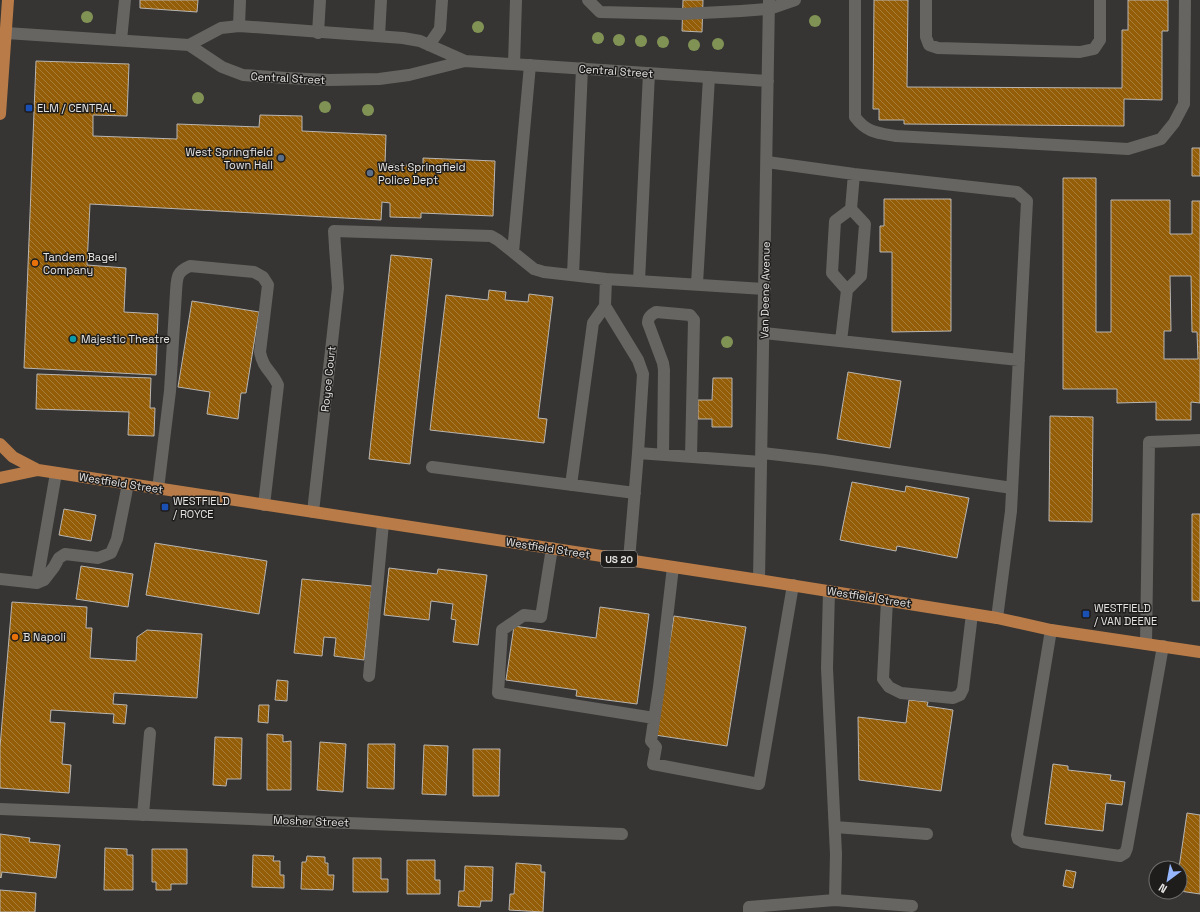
<svg xmlns="http://www.w3.org/2000/svg" width="1200" height="912" font-family="'Space Grotesk',sans-serif">
<style>
.building{fill:url(#building-back-hatch);stroke:#b8b5b2;fill-rule:evenodd}
.lines{fill:none;stroke-linecap:round;stroke-linejoin:round}
.lane{stroke:#676562;stroke-width:12}
.street{stroke:#676562;stroke-width:12}
.primary{stroke:#b97c48;stroke-width:12}
.tree{fill:#819255}
.transit-dot{fill:#1a4fb4;stroke:#1e1d1c;stroke-width:1.5}
.service-dot{fill:#5c6f8a;stroke:#1e1d1c;stroke-width:1.5}
.food-dot{fill:#e8710a;stroke:#1e1d1c;stroke-width:1.5}
.culture-dot{fill:#0f9aa8;stroke:#1e1d1c;stroke-width:1.5}
.labels{text-anchor:middle;stroke-width:3;stroke-linejoin:round;paint-order:stroke}
.shield{fill:#1e1d1c;stroke:#aaa8a7;stroke-width:1}
.shield-label{font-size:10px;font-weight:bold;fill:#e6e4e3}
.street-label{font-size:11px;fill:#e6e4e3;stroke:#1e1d1c}
.poi-label{font-size:11px;fill:#e6e4e3;stroke:#1e1d1c;text-anchor:start}
</style>
<defs>
<pattern id="building-back-hatch" width="6" height="6" patternUnits="userSpaceOnUse"><rect width="6" height="6" fill="#945e09"/><path d="M-1 5l2 2M0 0l6 6M5-1l2 2" fill="none" stroke="#a87d39"/></pattern>
</defs>
<rect width="100%" height="100%" fill="#373533"/>
<path class="building" d="M140,0H198L197,12L140,8Z
M683,0H703L702,32L682,31Z
M874,0H908L907,87L1122,88V30H1128V0H1168V31H1162V100L1124,99V126L904,124V120H879V109H873Z
M36,61L129,64L127,116L93,115V136L177,139V124L259,127L260,115L302,116V131L386,135L385,164L423,166V158L495,161L493,216L421,213V218L390,217V203L382,202L381,220L90,204L87,265L126,268L124,312L158,314L156,375L24,368Z
M1192,148H1200V176H1192Z
M1063,178H1096V332H1111V200H1170V234H1192V201H1200V403L1191,402V420H1156V402L1117,403V389H1063ZM1170,276H1191L1192,332H1197L1198,359H1164V331H1171Z
M884,199H951V331L892,332V252H880V226H884Z
M391,255L432,259L410,464L369,459Z
M489,290L506,292L505,300L528,302L529,294L553,297L538,418L547,419L544,443L430,430L446,295L488,300Z
M192,301L259,312L246,393H241L238,419L207,414L210,392L178,387Z
M848,372L901,381L890,448L837,439Z
M37,374L151,378L150,408H155L154,436L128,435L129,412L36,409Z
M713,378H732V427H712V419H698V400H712Z
M1050,416L1093,417L1092,522L1049,521Z
M852,482L905,492L906,486L969,498L957,558L897,546L896,551L840,540Z
M64,509L96,515L91,541L59,535Z
M1192,514H1200V601H1192Z
M155,543L267,561L259,614L146,595Z
M81,566L133,574L128,607L76,599Z
M389,568L437,574L438,569L487,575L478,645L453,642L456,620L451,619L453,604L431,601L429,620L384,615Z
M302,579L372,586L364,660L334,656L336,638L324,637L322,656L294,653Z
M12,602L87,607L86,628H92L90,658L136,661L137,637L147,630L202,634L197,698L114,693L113,704L127,705L125,724L113,723L114,714L51,710L50,722L65,723L62,764L71,765L69,793L0,788V747Z
M600,607L649,614L637,704L576,696L577,690L506,680L514,626L596,638Z
M674,616L746,627L727,746L655,735Z
M277,680L288,681L287,701L275,700Z
M909,700L928,702L927,706L953,710L941,791L859,780L858,717L906,723Z
M259,705H269L268,723L258,722Z
M267,734L283,735V742L291,741V790H267Z
M215,737L242,738L241,779H227L226,786L213,785Z
M320,742L346,744L343,792L317,790Z
M368,744H395L394,789L367,788Z
M424,745L448,746L446,795L422,794Z
M473,749H500L499,796H473Z
M1053,764L1068,766V770L1111,775L1110,780L1125,782L1122,805L1106,803L1103,831L1045,824Z
M1187,813L1200,815V894L1180,891L1179,868Z
M0,834L30,838L29,842L60,845L56,878L2,872L1,878L0,877Z
M105,848L127,849V855H133V890H104Z
M152,849H187V884H171V890H156V882H152Z
M253,855L274,856L273,861H280V875H284V888L252,887Z
M307,856L325,857V863H328V875H334L333,890L301,889L302,862H306Z
M353,858H381V879H388V892H353Z
M407,860H435V880H440V894H407Z
M516,863L541,865V872H545L543,912L509,910L510,894H514Z
M465,866L493,867L492,901H481L480,907L458,906L459,891H464Z
M1066,870L1076,872L1073,888L1063,886Z
M0,890L36,893L35,912H0Z"/>
<g class="lines">
<path class="lane" d="M588,0L600,12L682,14L741,11L769,9L795,0
M855,0V117C867,133 878,133 896,136L1128,149L1161,139L1174,123L1184,104L1185,0
M926,0V37L929,45L938,48L1080,52L1094,49L1100,40V0
M239,26L240,0
M318,33L320,0
M379,36L381,0
M121,40L125,0
M429,45L440,29L442,0
M514,64L516,0
M767,162L854,174L1017,192L1027,201L1011,511L997,618
M335,247L334,231L491,236L498,240L534,269L544,272L606,279
M513,252L530,65
M573,275L582,68
M639,281L649,73
M697,284L709,77
M847,290L832,273L835,221L851,209L854,174
M764,333L1019,360
M841,341L847,290L861,276L865,224L851,209
M638,453L761,462
M762,453L824,460L1012,488
M663,455L664,370L663,363L648,323C648,317 651,315 656,312L690,315L694,320L691,457
M432,467L635,493
M571,485L593,323L605,306
M158,489L170,391L176,292C177,278 176,272 190,266L254,272L263,277L268,285L260,352C263,369 272,371 278,385L264,505
M552,548L541,617L524,615L502,630L498,693L654,718
M629,560L638,453L643,374L638,360L605,306L606,279L765,289
M673,567L659,687L651,741L656,747L653,764L759,784L793,585
M0,579L37,583L44,580L54,567L59,558L65,554L98,558L111,553L117,539L128,484
M37,583L56,473
M887,600L883,679L889,687L901,693L953,698L960,695L963,689L972,614
M1051,630L1017,835L1018,839L1023,842L1120,856L1125,853L1127,848L1163,646
M1146,644L1149,442L1200,440
M369,676L383,523
M143,815L150,733
M835,827L927,834
M835,900L912,906
M749,912V907L835,900L836,854L827,668L829,591"/>
<path class="street" d="M6,33L189,45L222,67L243,75L287,78L329,80L379,79L409,75L465,61L768,81
M189,45L221,28L239,26L403,38L420,41L465,61
M313,512L338,288L335,247
M759,580L769,0
M0,809L622,834"/>
<path class="primary" d="M0,114L8,0
M0,444L13,457L38,470L759,580L997,618L1051,630L1200,652
M0,478L38,470"/>
</g>
<g class="tree">
<circle cx="87" cy="17" r="6"/>
<circle cx="815" cy="21" r="6"/>
<circle cx="478" cy="27" r="6"/>
<circle cx="598" cy="38" r="6"/>
<circle cx="619" cy="40" r="6"/>
<circle cx="641" cy="41" r="6"/>
<circle cx="663" cy="42" r="6"/>
<circle cx="718" cy="44" r="6"/>
<circle cx="694" cy="45" r="6"/>
<circle cx="198" cy="98" r="6"/>
<circle cx="325" cy="107" r="6"/>
<circle cx="368" cy="110" r="6"/>
<circle cx="727" cy="342" r="6"/>
</g>
<g class="transit-dot">
<rect x="25" y="104" width="8" height="8" rx="2"/>
<rect x="161" y="503" width="8" height="8" rx="2"/>
<rect x="1082" y="610" width="8" height="8" rx="2"/>
</g>
<g class="service-dot">
<circle cx="281" cy="158" r="4"/>
<circle cx="370" cy="173" r="4"/>
</g>
<g class="food-dot">
<circle cx="35" cy="263" r="4"/>
<circle cx="15" cy="637" r="4"/>
</g>
<circle class="culture-dot" cx="73" cy="339" r="4"/>
<g class="labels">
<rect class="shield" x="601" y="551" width="36" height="16" rx="3"/>
<g class="shield-label">
<text x="619" y="563">US 20</text>
</g>
<g class="street-label">
<text transform="translate(616 71) rotate(4)" y="4">Central Street</text>
<text transform="translate(288 78) rotate(3)" y="4">Central Street</text>
<text transform="translate(765 290) rotate(-89)" y="4">Van Deene Avenue</text>
<text transform="translate(328 379) rotate(-84)" y="4">Royce Court</text>
<text transform="translate(121 483) rotate(9)" y="4">Westfield Street</text>
<text transform="translate(548 548) rotate(9)" y="4">Westfield Street</text>
<text transform="translate(869 597) rotate(9)" y="4">Westfield Street</text>
<text transform="translate(311 821) rotate(2)" y="4">Mosher Street</text>
</g>
<g class="poi-label">
<text x="37" y="112">ELM / CENTRAL</text>
<text x="273" y="156" text-anchor="end">West Springfield<tspan x="273" dy="13">Town Hall</tspan></text>
<text x="378" y="171">West Springfield<tspan x="378" dy="13">Police Dept</tspan></text>
<text x="43" y="261">Tandem Bagel<tspan x="43" dy="13">Company</tspan></text>
<text x="81" y="343">Majestic Theatre</text>
<text x="173" y="505">WESTFIELD<tspan x="173" dy="13">/ ROYCE</tspan></text>
<text x="1094" y="612">WESTFIELD<tspan x="1094" dy="13">/ VAN DEENE</tspan></text>
<text x="23" y="641">B Napoli</text>
</g>
</g>
<g transform="translate(1168 880) rotate(212)"><circle r="19" fill="#1e1d1c" stroke="#6e6d6c"/>
<path d="M0-3L7 15L0 10L-7 15Z" fill="#96b6fd"/>
<text y="-6" font-size="11" font-weight="bold" text-anchor="middle" fill="#e6e4e3">N</text>
</g>
</svg>
